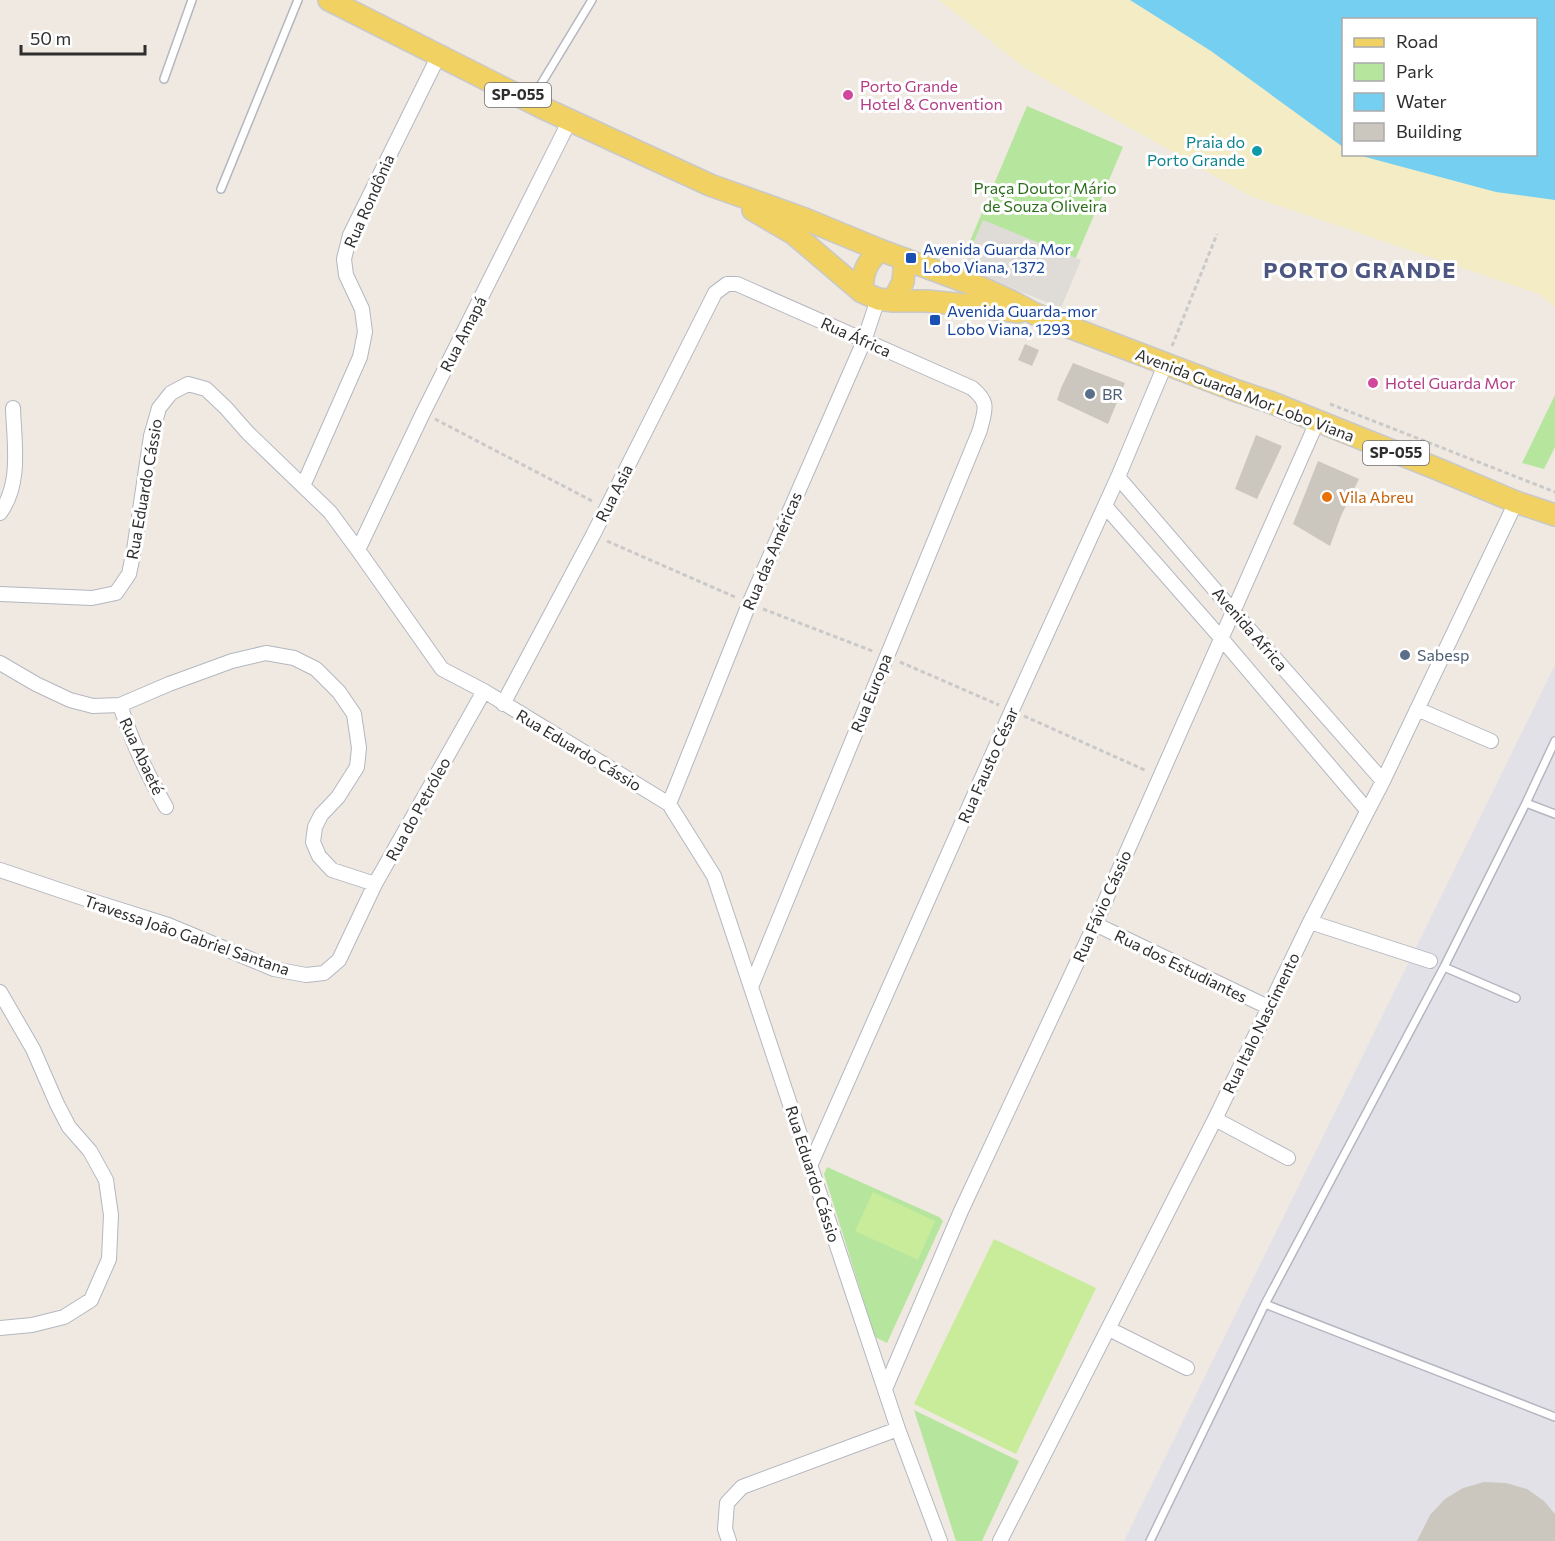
<svg xmlns="http://www.w3.org/2000/svg" width="1555" height="1541" font-family="Commissioner,sans-serif">
<style>
.industrial{fill:#e3e1e8}
.green{fill:#b6e59e}
.sand{fill:#f3ecc5}
.pitch{fill:#c9ec9a}
.plaza{fill:#dfdcd8}
.water{fill:#75cff0}
.building{fill:#cbc7bf}
.lines{fill:none;stroke-linecap:round;stroke-linejoin:round}
.lane-casing{stroke:#b4b7c1;stroke-width:10}
.street-casing{stroke:#b4b7c1;stroke-width:16}
.primary-casing{stroke:#c9c9c9;stroke-width:24}
.path{stroke:#c9c9c9;stroke-width:3;stroke-dasharray:4.5 3;stroke-linecap:butt}
.lane{stroke:#fff;stroke-width:7}
.street{stroke:#fff;stroke-width:14}
.primary{stroke:#f2d163;stroke-width:21}
.hotel-dot{fill:#d1479c;stroke:#fff;stroke-width:2}
.culture-dot{fill:#0f9aa8;stroke:#fff;stroke-width:2}
.transit-dot{fill:#1a4fb4;stroke:#fff;stroke-width:2}
.service-dot{fill:#5c6f8a;stroke:#fff;stroke-width:2}
.food-dot{fill:#e8710a;stroke:#fff;stroke-width:2}
.labels{text-anchor:middle;stroke-width:6;stroke-linejoin:round;paint-order:stroke}
.shield{fill:#fff;stroke:#6d6d6d;stroke-width:1.5}
.shield-label{font-size:15px;font-weight:bold;fill:#2e2e2e}
.hotel-label{font-size:16px;fill:#b23c85;stroke:#fff;text-anchor:start}
.culture-label{font-size:16px;fill:#0d838f;stroke:#fff;text-anchor:end}
.park-label{font-size:16px;fill:#2c6e1b;stroke:#fff}
.street-label{font-size:16px;fill:#2e2e2e;stroke:#fff}
.transit-label{font-size:16px;fill:#164399;stroke:#fff;text-anchor:start}
.service-label{font-size:16px;fill:#4e5e75;stroke:#fff;text-anchor:start}
.food-label{font-size:16px;fill:#c56008;stroke:#fff;text-anchor:start}
.district-label{font-size:22px;font-weight:bold;letter-spacing:1.5px;fill:#4d5680;stroke:#fff}
</style>
<rect width="100%" height="100%" fill="#efe9e1"/>
<path class="industrial" d="M1555,665V1541H1124Z"/>
<path class="green" d="M1027,106L1123,147L1063,288L967,248Z
M1555,395V447L1544,469L1522,463Z
M827,1167L939,1217L943,1221L887,1343L875,1337L824,1174Z
M914,1410L1019,1461L982,1541H956Z"/>
<path class="sand" d="M939,0H1130L1211,51L1343,147L1344,154L1361,155L1555,190V307L1539,294L1250,196L1025,68Z"/>
<path class="pitch" d="M873,1192L935,1221L918,1260L855,1231Z
M994,1239L1096,1288L1016,1454L914,1404Z"/>
<path class="plaza" d="M983,220L1081,260L1061,308L963,268Z"/>
<path class="water" d="M1130,0H1555V200L1496,192L1358,155L1536,154V20H1344L1343,147L1211,51Z"/>
<path class="building" d="M1025,344L1039,350L1032,366L1018,360Z
M1073,363L1125,383L1108,424L1057,400L1061,388Z
M1256,435L1282,446L1257,499L1235,489Z
M1318,461L1359,479L1341,516L1330,546L1293,524Z
M1484,1482L1506,1483L1527,1489L1544,1501L1555,1514V1541H1417L1430,1515L1445,1499L1463,1488Z"/>
<g class="lines">
<g class="lane-casing">
<path id="lane" d="M164,79L192,0
M532,99L592,0
M221,189L298,0
M1526,803L1555,814
M1444,967L1516,998
M1265,1304L1555,1417
M1150,1541L1265,1304L1444,967L1526,803L1555,741"/>
</g>
<g class="street-casing">
<path id="street" d="M1118,477L1233,611L1383,781
M303,486L360,357L365,332L362,309L346,275L344,259L350,235L439,55
M1105,506L1221,638L1367,810
M0,513C22,483 14,442 13,408
M358,550L423,413L570,120
M0,594L92,598L116,593L129,574L134,550L151,436L159,408L171,393L188,384L206,389L226,408L248,433L330,512L358,550L442,669L484,691L669,804L714,876L898,1429L940,1541
M0,663L36,684L70,700L93,706L120,705L169,684L232,661L266,653L294,658L316,669L339,692L354,714L359,748L357,767L338,797L321,815L315,827L313,842L319,856L332,870L375,884
M503,704L593,535L715,293L727,284H737L972,388C990,403 985,409 980,430L751,987
M120,705C132,742 146,773 166,807
M1417,709L1491,741
M669,804L749,604L864,341L878,299
M0,870L86,899L168,925L274,969L306,975L324,973L339,960L375,884L484,691
M1310,922L1430,961
M1095,924L1268,1007
M0,992L33,1049L57,1104L69,1127L90,1151L106,1180L111,1215L109,1259L91,1300L64,1317L32,1325L0,1328
M1215,1119L1288,1158
M810,1166L1012,710L1118,477L1165,365
M1109,1329L1187,1368
M885,1389L961,1211L1095,924L1317,422
M729,1541L725,1529L727,1503L742,1487L898,1429
M1000,1541L1215,1119L1310,922L1383,781L1516,502"/>
</g>
<g class="primary-casing">
<path id="primary" d="M329,0L541,107L710,185L805,219L880,250L982,288L1013,302L1035,314L1237,391L1270,402L1440,470L1516,502L1555,515
M753,210L794,234L862,292L878,299L893,301H926L968,305L1019,312
M862,292C863,272 865,264 880,250
M893,301L903,282L905,259"/>
</g>
<path class="path" d="M1172,346L1217,234
M1330,404L1555,492
M435,419L594,502
M607,541L735,597
M763,609L875,652
M900,662L999,705
M1024,716L1147,771"/>
<use href="#lane" class="lane"/>
<use href="#street" class="street"/>
<use href="#primary" class="primary"/>
</g>
<g class="hotel-dot">
<circle cx="848" cy="95" r="6"/>
<circle cx="1373" cy="383" r="6"/>
</g>
<circle class="culture-dot" cx="1257" cy="151" r="6"/>
<g class="transit-dot">
<rect x="905" y="252" width="12" height="12" rx="3"/>
<rect x="929" y="314" width="12" height="12" rx="3"/>
</g>
<g class="service-dot">
<circle cx="1090" cy="394" r="6"/>
<circle cx="1405" cy="655" r="6"/>
</g>
<circle class="food-dot" cx="1327" cy="497" r="6"/>
<g class="labels">
<g class="shield">
<rect x="485" y="83" width="66" height="24" rx="4.5"/>
<rect x="1363" y="441" width="66" height="24" rx="4.5"/>
</g>
<g class="shield-label">
<text x="518" y="100">SP-055</text>
<text x="1396" y="458">SP-055</text>
</g>
<g class="hotel-label">
<text x="860" y="92">Porto Grande<tspan x="860" dy="18">Hotel &amp; Convention</tspan></text>
<text x="1385" y="389">Hotel Guarda Mor</text>
</g>
<g class="culture-label">
<text x="1245" y="148">Praia do<tspan x="1245" dy="18">Porto Grande</tspan></text>
</g>
<g class="park-label">
<text x="1045" y="194">Praça Doutor Mário<tspan x="1045" dy="18">de Souza Oliveira</tspan></text>
</g>
<g class="street-label">
<text transform="translate(369 201) rotate(-66)" y="6">Rua Rondônia</text>
<text transform="translate(463 334) rotate(-63)" y="6">Rua Amapá</text>
<text transform="translate(856 337) rotate(24)" y="6">Rua África</text>
<text transform="translate(1245 395) rotate(21)" y="6">Avenida Guarda Mor Lobo Viana</text>
<text transform="translate(144 489) rotate(-80)" y="6">Rua Eduardo Cássio</text>
<text transform="translate(614 493) rotate(-63)" y="6">Rua Asia</text>
<text transform="translate(772 551) rotate(-67)" y="6">Rua das Américas</text>
<text transform="translate(1250 629) rotate(49)" y="6">Avenida Africa</text>
<text transform="translate(871 693) rotate(-68)" y="6">Rua Europa</text>
<text transform="translate(579 750) rotate(31)" y="6">Rua Eduardo Cássio</text>
<text transform="translate(142 756) rotate(65)" y="6">Rua Abaeté</text>
<text transform="translate(988 765) rotate(-66)" y="6">Rua Fausto César</text>
<text transform="translate(418 809) rotate(-61)" y="6">Rua do Petróleo</text>
<text transform="translate(1102 906) rotate(-66)" y="6">Rua Fávio Cássio</text>
<text transform="translate(187 935) rotate(19)" y="6">Travessa João Gabriel Santana</text>
<text transform="translate(1181 966) rotate(26)" y="6">Rua dos Estudiantes</text>
<text transform="translate(1261 1023) rotate(-64)" y="6">Rua Italo Nascimento</text>
<text transform="translate(813 1174) rotate(72)" y="6">Rua Eduardo Cássio</text>
</g>
<g class="transit-label">
<text x="923" y="255">Avenida Guarda Mor<tspan x="923" dy="18">Lobo Viana, 1372</tspan></text>
<text x="947" y="317">Avenida Guarda-mor<tspan x="947" dy="18">Lobo Viana, 1293</tspan></text>
</g>
<g class="service-label">
<text x="1102" y="400">BR</text>
<text x="1417" y="661">Sabesp</text>
</g>
<g class="food-label">
<text x="1339" y="503">Vila Abreu</text>
</g>
<g class="district-label">
<text x="1360" y="278">PORTO GRANDE</text>
</g>
</g>
<rect x="1342" y="18" width="195" height="138" fill="#ffffff" stroke="#ababab" stroke-width="1.5"/>
<rect x="1354" y="38" width="30" height="9" fill="#f2d163" stroke="#ababab" stroke-width="1.5"/>
<text x="1396" y="48" font-size="18" fill="#2e2e2e">Road</text>
<rect x="1354" y="63" width="30" height="18" fill="#b6e59e" stroke="#ababab" stroke-width="1.5"/>
<text x="1396" y="78" font-size="18" fill="#2e2e2e">Park</text>
<rect x="1354" y="93" width="30" height="18" fill="#75cff0" stroke="#ababab" stroke-width="1.5"/>
<text x="1396" y="108" font-size="18" fill="#2e2e2e">Water</text>
<rect x="1354" y="123" width="30" height="18" fill="#cbc7bf" stroke="#ababab" stroke-width="1.5"/>
<text x="1396" y="138" font-size="18" fill="#2e2e2e">Building</text>
<path d="M21 45v9h124v-9" fill="none" stroke="#2e2e2e" stroke-width="3"/>
<text x="30" y="45" font-size="18" fill="#2e2e2e" stroke="#ffffff" stroke-width="4.5" paint-order="stroke">50 m</text>
</svg>
